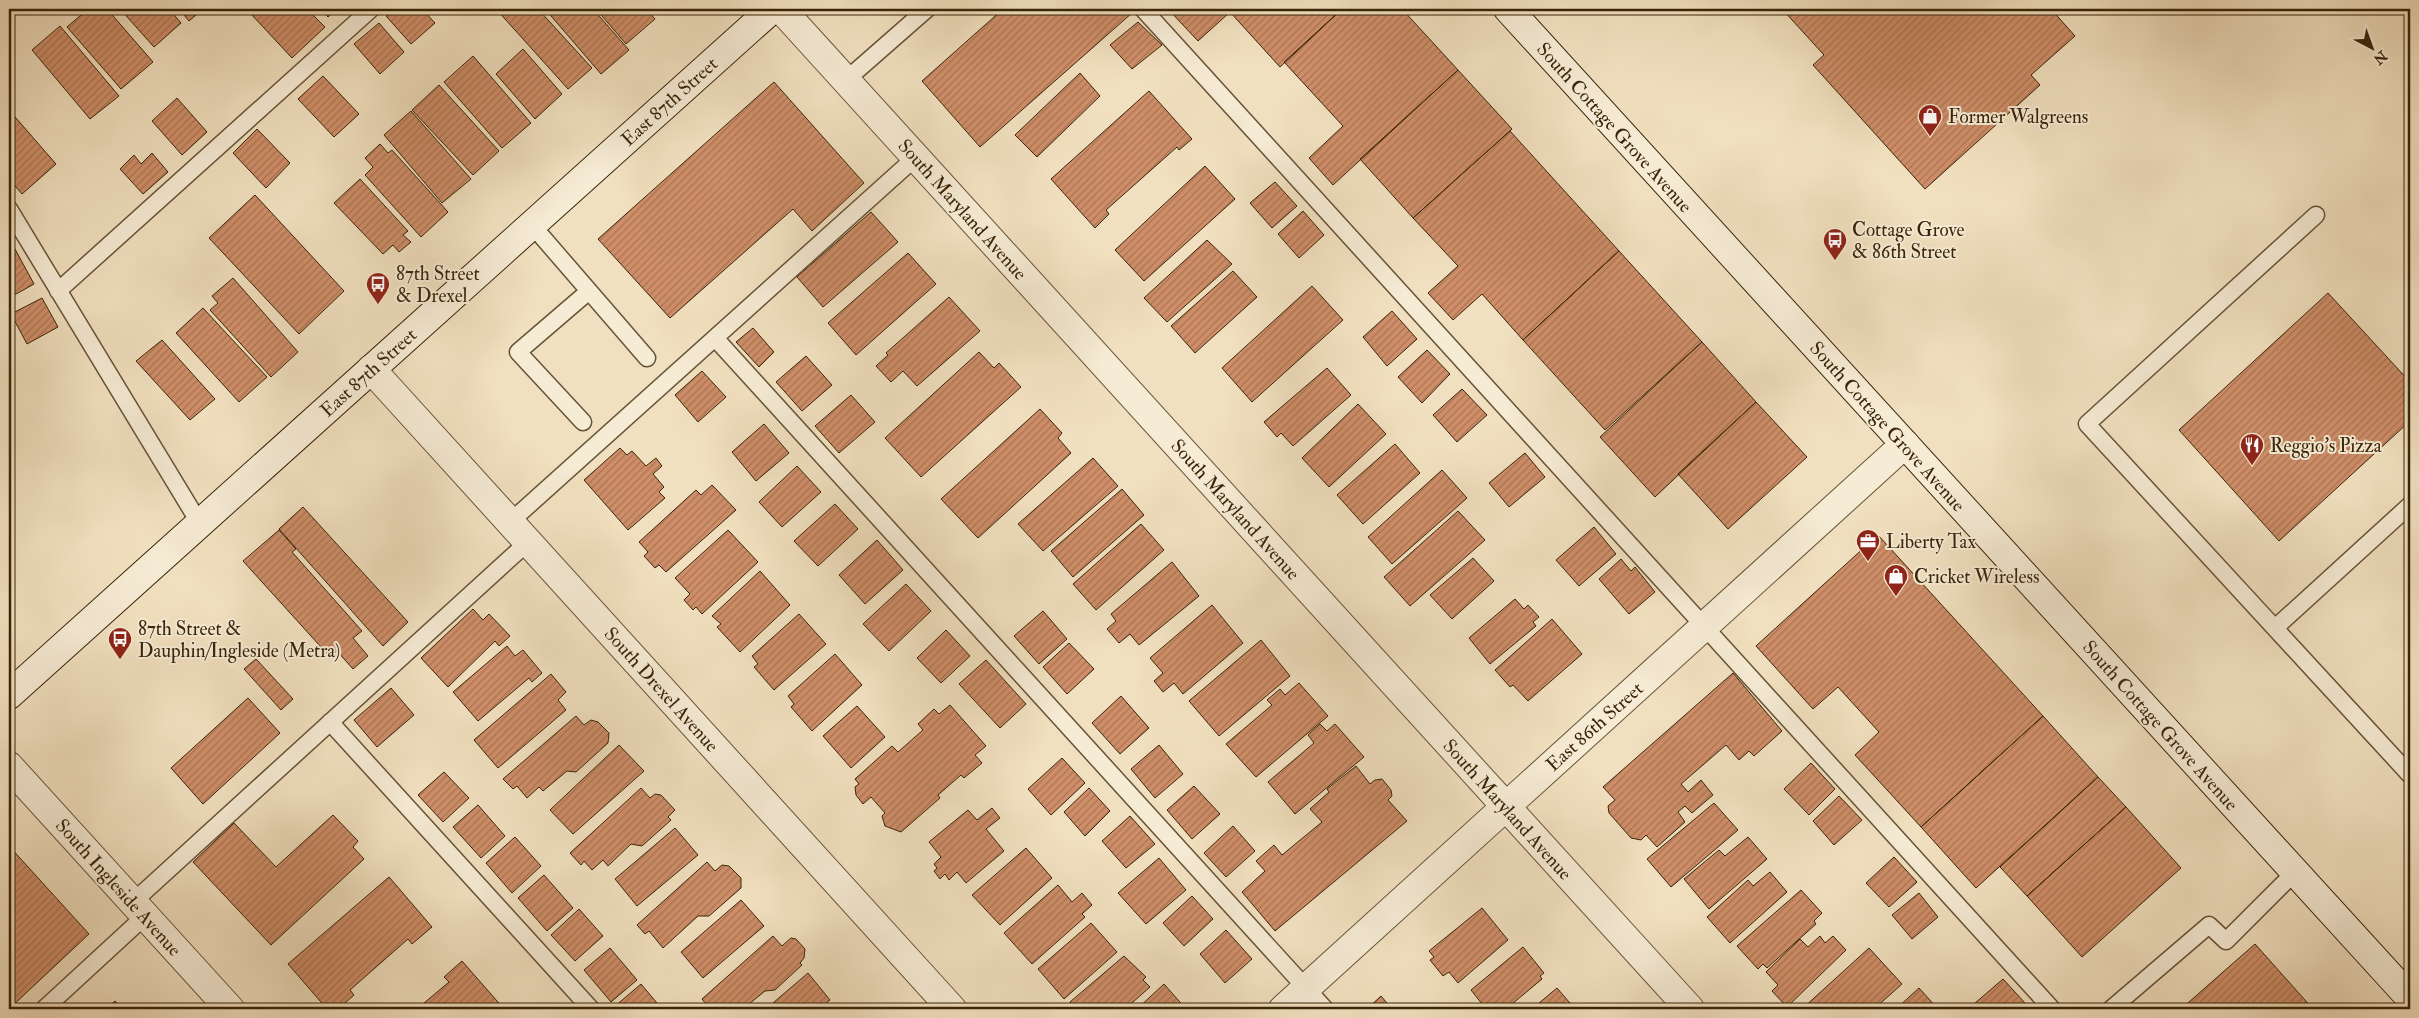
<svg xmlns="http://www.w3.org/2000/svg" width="2419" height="1018" font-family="'IM FELL Double Pica',serif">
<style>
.building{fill:url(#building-hatch);stroke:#392408}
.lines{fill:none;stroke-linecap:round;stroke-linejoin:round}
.lane-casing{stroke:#675336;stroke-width:19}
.street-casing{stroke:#675336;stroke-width:30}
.secondary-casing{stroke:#392408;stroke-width:30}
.lane{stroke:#f6ebd5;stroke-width:16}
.street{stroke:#f6ebd5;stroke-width:28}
.secondary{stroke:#f6ebd5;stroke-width:28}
.labels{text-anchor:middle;stroke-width:4;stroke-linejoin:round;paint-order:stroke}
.street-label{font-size:19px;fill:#392408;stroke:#f6ebd5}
.poi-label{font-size:19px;fill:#392408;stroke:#f6ebd5;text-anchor:start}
</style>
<defs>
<pattern id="building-hatch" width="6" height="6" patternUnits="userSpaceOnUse" patternTransform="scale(1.25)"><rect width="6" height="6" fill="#cf8e69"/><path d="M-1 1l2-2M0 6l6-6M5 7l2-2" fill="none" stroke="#a97454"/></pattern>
</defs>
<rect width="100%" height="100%" fill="#f1e0bf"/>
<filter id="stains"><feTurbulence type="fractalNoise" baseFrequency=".004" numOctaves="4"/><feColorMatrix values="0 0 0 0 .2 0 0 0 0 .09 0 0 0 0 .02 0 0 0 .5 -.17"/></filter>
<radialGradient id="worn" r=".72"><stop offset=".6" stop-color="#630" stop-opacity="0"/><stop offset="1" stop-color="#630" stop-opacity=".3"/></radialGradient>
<path class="building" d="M88,9H107L153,62L121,89L67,27Z
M120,9H169L181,23L154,47Z
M179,9H203L189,21Z
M255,9H307L325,27L292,58L250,13Z
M321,9H337L328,17Z
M395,9H422L435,23L411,44L386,16Z
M496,9H538L592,68L568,89Z
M545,9H593L629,50L601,74Z
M596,9H646L655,19L626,44Z
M1003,9H1128L1132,13L980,147L922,81Z
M1168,9H1342L1280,67L1230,12L1198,41Z
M1342,9H1402L1458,70L1333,185L1309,158L1343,126L1284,62Z
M1782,9H2051L2075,36L2031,75L2040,85L1925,189L1813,65L1824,55Z
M1138,22L1162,45L1132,69L1110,45Z
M379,23L404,52L380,74L354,44Z
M60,26L119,96L90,119L32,50Z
M523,49L562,94L535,119L496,74Z
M473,56L531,123L502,148L444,82Z
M1458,70L1512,129L1413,218L1360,159Z
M1080,73L1100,96L1037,157L1015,135Z
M323,76L359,114L334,137L298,99Z
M774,82L864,183L812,231L793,209L670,318L598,239Z
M439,85L499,151L473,175L412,110Z
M1149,91L1192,139L1179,150L1177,147L1106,210L1109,214L1095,228L1051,179Z
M177,98L207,132L182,155L152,121Z
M9,110L56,164L22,194L9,179Z
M411,111L471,179L442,203L384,135Z
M257,129L290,163L266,188L233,153Z
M1510,131L1619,251L1523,340L1482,294L1453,320L1428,293L1458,266L1413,218Z
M380,144L388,153L392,150L448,212L421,237L365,175L373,167L365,158Z
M152,153L168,172L143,194L120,169L134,155L141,164Z
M1205,166L1235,199L1144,281L1115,250Z
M360,179L408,231L403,235L411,242L399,252L393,245L383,254L334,203Z
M1275,182L1297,206L1272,228L1250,203Z
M255,195L344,291L299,334L209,238Z
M1303,211L1324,235L1299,258L1278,234Z
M871,212L898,242L823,307L797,277Z
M9,238L34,284L9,298Z
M1207,240L1232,264L1167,322L1144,298Z
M1619,251L1702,342L1605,430L1523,340Z
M908,253L936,284L856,355L828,323Z
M1233,271L1257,297L1195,353L1171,326Z
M233,278L298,352L271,377L210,310L218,303L212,296Z
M1312,286L1343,320L1252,402L1222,368Z
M2328,293L2410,382V421L2279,541L2179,430Z
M949,297L980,331L917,386L903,371L891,382L876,366L888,355L886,353Z
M42,298L58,327L27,344L11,314Z
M203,308L267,377L239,402L176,333Z
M1392,311L1417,339L1387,366L1363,337Z
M753,328L774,352L759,367L736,342Z
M162,340L215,399L190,420L136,361Z
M1702,342L1756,402L1655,497L1600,437Z
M1427,350L1450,374L1422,403L1398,377Z
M979,352L994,368L999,363L1021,387L921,477L885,438Z
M806,356L832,385L802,411L776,382Z
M1327,368L1351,395L1293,446L1281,433L1277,437L1264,422Z
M702,371L726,397L698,422L675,395Z
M1462,389L1487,415L1457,442L1433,415Z
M851,395L875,422L839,453L815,426Z
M1756,402L1807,457L1728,529L1678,474Z
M1358,404L1386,434L1329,487L1302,458Z
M1040,409L1062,433L1058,438L1071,453L978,538L941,499Z
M764,424L789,453L756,481L732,452Z
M1395,444L1420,473L1363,524L1337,495Z
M620,448L627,455L632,451L646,466L656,458L662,466L653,474L664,487L659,492L665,498L628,530L584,480Z
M1525,453L1545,477L1509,507L1489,483Z
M1093,458L1118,486L1043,551L1018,524Z
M797,466L821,492L782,527L759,502Z
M1442,470L1467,498L1392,564L1368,537Z
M712,485L736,510L666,572L659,565L655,568L644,556L648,552L639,542L696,490L701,495Z
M1122,489L1144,515L1073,577L1051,551Z
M835,504L858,529L818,566L794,541Z
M303,507L408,622L383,646L279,529Z
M1458,511L1485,540L1410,606L1384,577Z
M1141,524L1164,550L1096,610L1073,584Z
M1594,527L1616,554L1579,586L1556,560Z
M279,530L296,549L292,552L362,631L353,638L368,656L353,669L337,651L330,657L243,561Z
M728,530L758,562L702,614L696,607L693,610L684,600L690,594L675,578Z
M1878,535L2043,716L1921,827L1855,755L1879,732L1838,687L1813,709L1756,646Z
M877,540L903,570L865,604L839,575Z
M1473,558L1494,581L1452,619L1430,595Z
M1621,559L1631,571L1635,567L1655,592L1629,614L1599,579Z
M1172,562L1199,596L1139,645L1130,634L1119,643L1107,629L1116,621L1111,614Z
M760,571L790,605L740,652L717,627L721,624L712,616Z
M906,584L931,611L889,651L863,624Z
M1515,599L1524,609L1528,605L1539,617L1533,622L1536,626L1490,664L1469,638Z
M1212,605L1243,643L1183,694L1174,683L1163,692L1154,681L1163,673L1150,658Z
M473,609L483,620L489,614L510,636L499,646L495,641L448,687L421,658Z
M1043,611L1067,639L1039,664L1014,636Z
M799,614L826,644L774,690L754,667L758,664L752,656Z
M1552,619L1582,654L1528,701L1513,685L1510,687L1495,670Z
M946,630L970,656L941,683L917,658Z
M1261,640L1290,676L1219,736L1189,701Z
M1069,643L1094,669L1067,694L1043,667Z
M507,646L515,656L523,650L542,673L532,682L529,678L478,721L453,692Z
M835,654L862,685L812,731L791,707L794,704L788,696Z
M256,659L293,699L281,710L244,669Z
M986,660L1026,704L1000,728L959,684Z
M1733,673L1782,731L1754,756L1749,751L1739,760L1726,745L1681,784L1688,792L1701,780L1713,795L1692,813L1685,806L1678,812L1685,822L1657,847L1646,835L1641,840L1631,838L1609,813L1608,806L1615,800L1603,787Z
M551,674L566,692L558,700L566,710L498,768L474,740Z
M1299,683L1328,716L1256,777L1226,744L1272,705L1267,700L1280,689L1285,695Z
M391,688L414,715L377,747L354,720Z
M1121,696L1149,728L1120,754L1092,723Z
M248,698L280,733L203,804L171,768Z
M950,705L986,746L975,755L982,763L964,778L961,775L938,795L940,798L901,832L885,826L882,816L885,813L871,797L863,804L856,795L855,787L859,784L855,779L892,746L898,752L923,730L918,724L934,709L939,714Z
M857,706L885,737L851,768L823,736Z
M576,716L584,725L591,720L598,722L609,733L608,743L576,772L567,771L543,791L539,787L527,798L517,786L513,789L503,779Z
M2043,716L2098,777L1976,888L1921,827Z
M1320,724L1327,731L1335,724L1364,757L1295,814L1268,782L1314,743L1308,735Z
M619,745L644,771L573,834L550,810Z
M1159,745L1183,774L1155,798L1131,769Z
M1062,758L1085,783L1051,815L1028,789Z
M1811,763L1835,789L1809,815L1784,789Z
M1356,766L1370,784L1375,780L1382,779L1391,790L1392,796L1388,800L1407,821L1275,931L1242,892L1265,871L1256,861L1274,845L1282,855L1322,822L1310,809L1329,792L1327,789Z
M444,772L469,798L443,822L418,795Z
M2098,777L2126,807L2027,896L2000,867Z
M1194,786L1220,814L1192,839L1167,810Z
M641,788L650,798L655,794L661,795L675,810L668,817L671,820L642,846L631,844L608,866L603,860L592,870L584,861L581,865L570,853Z
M1089,788L1110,811L1085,836L1064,812Z
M1839,796L1862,820L1834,845L1813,821Z
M1714,803L1738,830L1671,887L1647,859Z
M478,805L505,836L481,858L453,827Z
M2126,807L2181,868L2082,957L2027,896Z
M992,808L1000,818L986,829L1004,851L966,883L957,872L949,880L945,874L940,879L934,871L937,868L934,864L941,857L929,842L968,810L977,820Z
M333,815L358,841L353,847L364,859L271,945L193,862L234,823L276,867Z
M1130,816L1155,844L1126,868L1102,841Z
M1233,826L1255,851L1226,877L1204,853Z
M675,828L698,855L637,906L615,879Z
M515,837L541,866L512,893L486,863Z
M1748,837L1767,859L1709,909L1684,879L1719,850L1725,856Z
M9,846L89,934L9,1009Z
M1026,848L1052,878L1000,925L972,895Z
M1894,857L1917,882L1889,907L1866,883Z
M1159,858L1186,890L1146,924L1118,893Z
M707,862L715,871L722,865L729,866L741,878V888L709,916H698L663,948L649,931L645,934L637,925Z
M1770,872L1787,892L1730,943L1707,917L1748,880L1753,886Z
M544,875L573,908L547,931L518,898Z
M389,877L432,927L412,944L408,939L350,990L354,995L338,1009H327L288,964Z
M1058,885L1072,902L1082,893L1092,905L1082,914L1085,917L1032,964L1004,933Z
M1801,890L1822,913L1814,921L1816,924L1767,968L1763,964L1758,969L1737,946Z
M1919,893L1938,917L1912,939L1892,915Z
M1192,896L1213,919L1184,946L1163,923Z
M741,900L764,926L703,978L681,952Z
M1482,908L1508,940L1458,983L1449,972L1443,976L1430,960L1434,957L1429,951Z
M579,909L603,936L575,961L551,935Z
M1091,923L1117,952L1064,999L1038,969Z
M1226,930L1252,959L1225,983L1200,954Z
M773,936L782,946L791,938L796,939L805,949L804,958L800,963L802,965L775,990L765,991L743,1009H716L713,1006L710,1009L702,999Z
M1820,936L1825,943L1833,936L1846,950L1787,1007L1772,991L1778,985L1766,972L1800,939L1808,947Z
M2255,944L2313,1009H2181Z
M1523,947L1544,973L1540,976L1542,979L1506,1009H1486L1471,990Z
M610,948L637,980L611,1002L584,970Z
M1869,948L1902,984L1874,1009H1802Z
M1124,956L1146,977L1143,980L1150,987L1125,1009H1076L1070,1002Z
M462,961L504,1009H417L449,982L444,977Z
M808,973L830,1000L819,1009H766Z
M2003,979L2025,1003L2018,1009H1979L1974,1004Z
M641,984L662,1009H616L614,1007Z
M1164,984L1186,1009H1137Z
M1557,988L1575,1009H1532Z
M1919,988L1938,1009H1896Z
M1381,996L1392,1009H1367Z
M115,1001L123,1009H106Z"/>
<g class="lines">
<g class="lane-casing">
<path id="lane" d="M1143,9L2052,1009
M846,80L927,9
M9,209L200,524
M2316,215L2087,424L2410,775
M532,225L647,358
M58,291L371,9
M715,338L1325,1009
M583,422L518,352L589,291
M510,522L916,157
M2275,628L2410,505
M330,722L591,1009
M133,902L528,542
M44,1009L145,916
M2111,1009L2209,925L2226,941L2295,872"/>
</g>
<g class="street-casing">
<path id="street" d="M781,9L1690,1009
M371,369L952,1009
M9,766L230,1009
M1283,1009L1905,444"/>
</g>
<g class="secondary-casing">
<path id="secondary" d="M1508,9L2410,998
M9,695L772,9"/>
</g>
<use href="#lane" class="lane"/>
<use href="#street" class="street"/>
<use href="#secondary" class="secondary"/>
</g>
<defs>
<g id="shop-pin" transform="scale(1.25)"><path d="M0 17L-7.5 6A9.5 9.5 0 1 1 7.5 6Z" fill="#8f2418" stroke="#f6ebd5"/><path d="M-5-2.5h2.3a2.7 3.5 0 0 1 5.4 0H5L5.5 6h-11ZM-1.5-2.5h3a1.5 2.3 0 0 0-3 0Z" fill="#fff"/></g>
<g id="bus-pin" transform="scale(1.25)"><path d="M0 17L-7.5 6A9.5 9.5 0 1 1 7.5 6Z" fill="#8f2418" stroke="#f6ebd5"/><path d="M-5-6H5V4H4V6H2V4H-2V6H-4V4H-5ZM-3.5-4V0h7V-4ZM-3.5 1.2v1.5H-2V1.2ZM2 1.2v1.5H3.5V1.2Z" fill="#fff"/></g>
<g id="restaurant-pin" transform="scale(1.25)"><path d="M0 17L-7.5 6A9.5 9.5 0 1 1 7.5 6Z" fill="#8f2418" stroke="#f6ebd5"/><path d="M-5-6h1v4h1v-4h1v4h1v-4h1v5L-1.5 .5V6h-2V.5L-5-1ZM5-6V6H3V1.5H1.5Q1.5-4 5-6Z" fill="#fff"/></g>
<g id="office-pin" transform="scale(1.25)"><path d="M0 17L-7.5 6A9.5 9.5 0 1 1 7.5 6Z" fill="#8f2418" stroke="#f6ebd5"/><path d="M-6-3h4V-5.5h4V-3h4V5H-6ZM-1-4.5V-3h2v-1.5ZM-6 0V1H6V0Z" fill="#fff"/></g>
</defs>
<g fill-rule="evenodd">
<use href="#shop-pin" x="1930" y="116"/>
<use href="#bus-pin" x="1835" y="240"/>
<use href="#bus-pin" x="378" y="284"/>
<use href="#restaurant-pin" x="2252" y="445"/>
<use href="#office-pin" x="1868" y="541"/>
<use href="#shop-pin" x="1896" y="576"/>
<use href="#bus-pin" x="120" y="639"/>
</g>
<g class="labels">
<g class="street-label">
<text transform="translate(669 101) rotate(-42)" y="7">East 87th Street</text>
<text transform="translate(1615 127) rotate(48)" y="7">South Cottage Grove Avenue</text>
<text transform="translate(963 209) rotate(48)" y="7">South Maryland Avenue</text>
<text transform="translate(368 372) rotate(-42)" y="7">East 87th Street</text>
<text transform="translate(1888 426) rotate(48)" y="7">South Cottage Grove Avenue</text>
<text transform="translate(1236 509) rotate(48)" y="7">South Maryland Avenue</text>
<text transform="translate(662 689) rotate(48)" y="7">South Drexel Avenue</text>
<text transform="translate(2161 725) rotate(48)" y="7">South Cottage Grove Avenue</text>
<text transform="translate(1594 726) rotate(-42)" y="7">East 86th Street</text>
<text transform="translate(1508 809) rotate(48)" y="7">South Maryland Avenue</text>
<text transform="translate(119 887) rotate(48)" y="7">South Ingleside Avenue</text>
</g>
<g class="poi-label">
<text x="1948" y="123">Former Walgreens</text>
<text x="1852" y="236">Cottage Grove<tspan x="1852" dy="22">&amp; 86th Street</tspan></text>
<text x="396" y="280">87th Street<tspan x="396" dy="22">&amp; Drexel</tspan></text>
<text x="2270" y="452">Reggio's Pizza</text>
<text x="1886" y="548">Liberty Tax</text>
<text x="1914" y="583">Cricket Wireless</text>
<text x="138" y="635">87th Street &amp;<tspan x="138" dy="22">Dauphin/Ingleside (Metra)</tspan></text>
</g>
</g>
<rect width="2419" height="1018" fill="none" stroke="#f1e0bf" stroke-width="30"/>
<rect x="10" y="10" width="2399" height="998" fill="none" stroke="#392408" stroke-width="2.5"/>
<rect x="15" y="15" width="2389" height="988" fill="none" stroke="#392408"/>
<g transform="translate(2372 48) rotate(139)" stroke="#f6ebd5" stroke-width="4" paint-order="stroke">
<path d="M0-4L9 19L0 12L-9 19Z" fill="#392408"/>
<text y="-8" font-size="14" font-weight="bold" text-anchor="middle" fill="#392408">N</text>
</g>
<rect width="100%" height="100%" filter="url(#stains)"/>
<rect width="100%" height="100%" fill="url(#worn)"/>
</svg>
